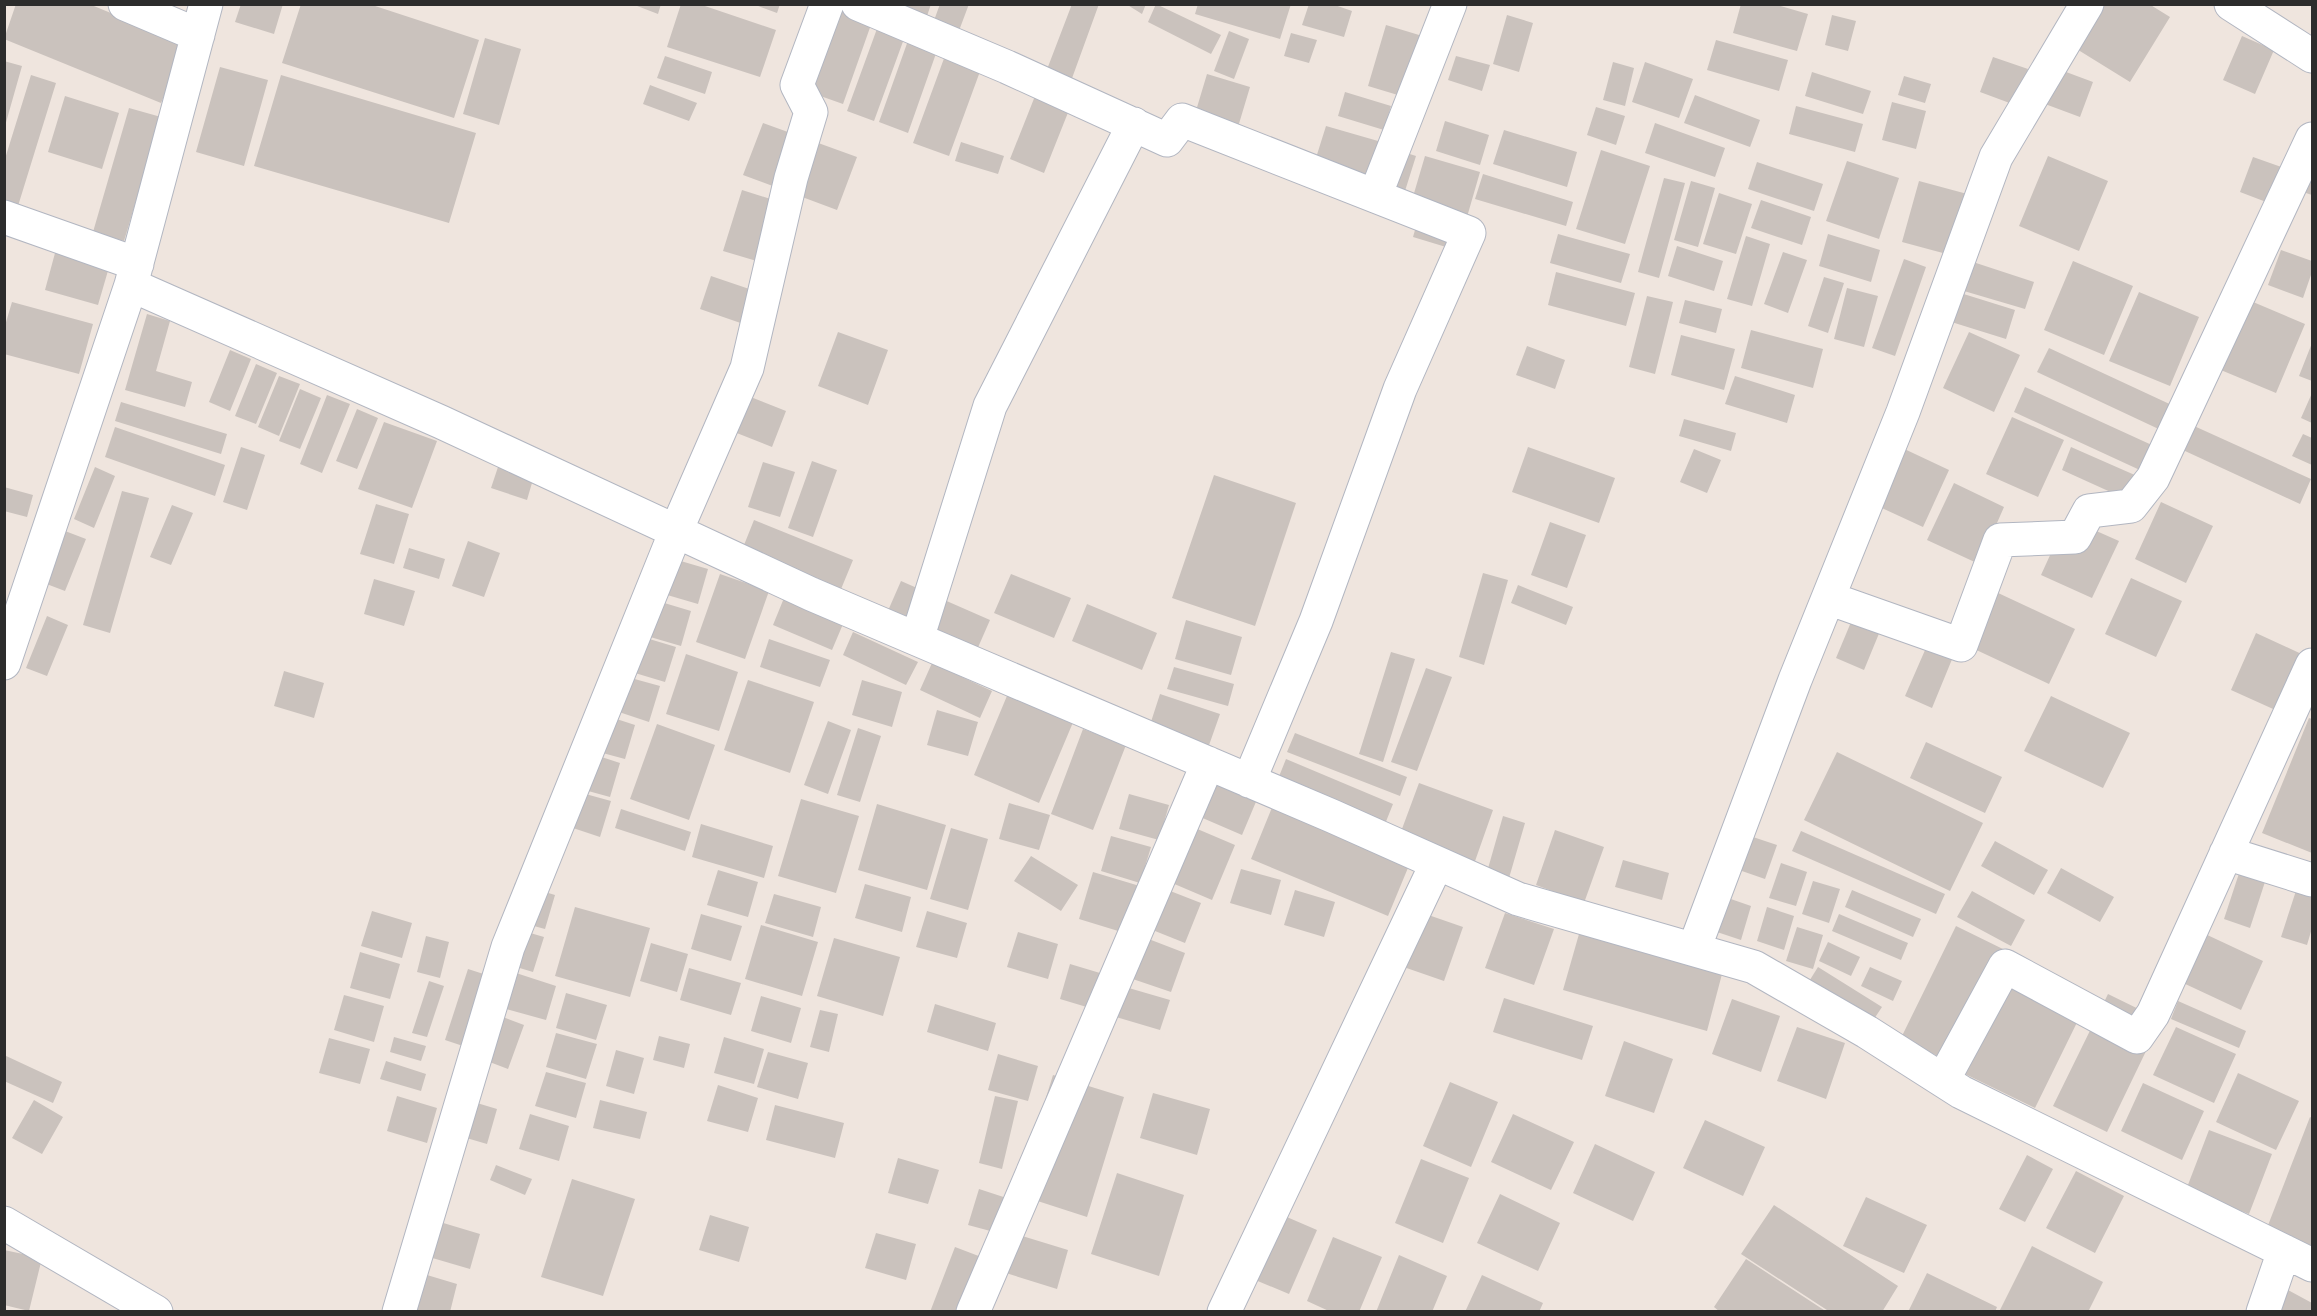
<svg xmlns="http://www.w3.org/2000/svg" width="2317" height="1316" font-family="Overpass,sans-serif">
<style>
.building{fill:#cac2bd}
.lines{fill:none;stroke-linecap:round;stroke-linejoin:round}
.minor-casing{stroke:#b2b6c1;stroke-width:35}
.minor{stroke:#fff;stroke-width:33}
</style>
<rect width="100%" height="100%" fill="#efe5de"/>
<path class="building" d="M16,4H89L186,44L161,103L4,39Z
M241,4H283L274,34L235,22Z
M301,4H369L479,40L454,118L282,63Z
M632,4H661L658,14Z
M681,4H699L776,30L760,77L667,47Z
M753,4H780L777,13Z
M898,4H931L927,16Z
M940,4H969L957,36L932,26Z
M1072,4H1099L1071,81L1046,72Z
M1126,4H1146L1142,14Z
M1156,4L1221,35L1211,54L1148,22Z
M1198,4H1291L1280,39L1195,14Z
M1309,4H1332L1352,11L1344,37L1302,25Z
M1741,4H1774L1808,14L1797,51L1733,33Z
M2101,4H2149L2170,17L2130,82L2075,48Z
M842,9L873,19L843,104L812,93Z
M1507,15L1533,23L1519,72L1493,64Z
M1832,15L1856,21L1848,51L1825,45Z
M1386,25L1439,41L1421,102L1368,86Z
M878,26L905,36L874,121L847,111Z
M1229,31L1249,39L1234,79L1214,71Z
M1291,33L1317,40L1309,63L1284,56Z
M910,35L939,45L908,133L879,122Z
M2242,36L2274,50L2255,94L2223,80Z
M485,38L521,49L499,125L463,114Z
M1716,40L1788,60L1779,91L1707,70Z
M946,53L982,66L949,156L913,143Z
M665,56L712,72L705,94L657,78Z
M1456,56L1490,65L1482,91L1448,80Z
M1993,57L2028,69L2015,105L1980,92Z
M4,61L22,66L5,126H4Z
M1613,62L1634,68L1625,106L1603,100Z
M1645,62L1693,79L1679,118L1632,102Z
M220,67L268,80L244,166L196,152Z
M2058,69L2093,82L2080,117L2045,104Z
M1812,72L1871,91L1863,114L1805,96Z
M1207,74L1250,87L1238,127L1195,114Z
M31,75L56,83L18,206L4,202V162Z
M281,75L476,133L449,223L254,166Z
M1904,76L1931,84L1925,103L1898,95Z
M650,85L697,103L689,121L643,104Z
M1037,91L1071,105L1044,173L1010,159Z
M1345,92L1391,106L1384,130L1338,116Z
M1695,95L1760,120L1750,147L1684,123Z
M65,96L119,113L102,169L48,152Z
M1892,102L1926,111L1916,149L1882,140Z
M1796,106L1863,124L1855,152L1789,134Z
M1596,107L1625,116L1616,145L1587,135Z
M129,108L161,117L124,241L93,232Z
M1445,121L1489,135L1480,165L1436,151Z
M763,123L857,157L837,210L743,175Z
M1655,123L1725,148L1715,177L1645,153Z
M1326,126L1385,143L1375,179L1315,161Z
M1504,130L1577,152L1567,187L1493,164Z
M961,142L1004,156L998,174L955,161Z
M1388,147L1416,156L1405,191L1377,183Z
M1601,150L1650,166L1625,244L1576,229Z
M2312,155V195L2297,190Z
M1425,156L1480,172L1467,217L1412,200Z
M2048,156L2108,181L2079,251L2019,226Z
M2253,157L2287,169L2274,205L2240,192Z
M1847,161L1899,178L1879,239L1826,221Z
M1757,162L1823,184L1814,211L1748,189Z
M1483,174L1573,202L1566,226L1475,199Z
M1664,178L1685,183L1659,278L1638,272Z
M1691,181L1715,188L1698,247L1674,240Z
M1919,181L1971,195L1954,256L1902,242Z
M742,190L780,202L760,262L723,251Z
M1719,193L1752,204L1736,254L1703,244Z
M1761,200L1811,217L1802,245L1751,228Z
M1417,223L1451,233L1446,247L1413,237Z
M1558,234L1630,254L1621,283L1550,263Z
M1828,234L1880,250L1871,282L1819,266Z
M1746,236L1770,244L1752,306L1727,299Z
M58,242L112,257L98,305L45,290Z
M1677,246L1723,261L1714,291L1668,276Z
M2281,250L2312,261V272L2303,298L2268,285Z
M1783,252L1807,260L1788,313L1764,304Z
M1904,259L1926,267L1895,356L1872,348Z
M2073,261L2133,286L2104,355L2044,330Z
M1973,262L2034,282L2025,309L1964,291Z
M1556,272L1635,293L1626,326L1548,305Z
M711,276L770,296L758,329L700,309Z
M1824,277L1844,283L1828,333L1808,326Z
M1847,288L1878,296L1864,347L1834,339Z
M1954,291L2015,310L2006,339L1945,320Z
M2139,292L2199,317L2170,386L2109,361Z
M1647,296L1673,302L1655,374L1629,367Z
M2246,299L2305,324L2276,393L2216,368Z
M1685,300L1722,309L1716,333L1679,323Z
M12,302L93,324L79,374L4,354V329Z
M147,314L170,321L156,371L192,382L185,407L125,390Z
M1751,330L1823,349L1813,388L1741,368Z
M838,332L888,350L868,405L818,386Z
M1969,332L2020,355L1994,412L1943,388Z
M1681,335L1735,349L1724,390L1671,375Z
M2312,343V381L2299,376Z
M1527,346L1565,360L1555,389L1516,375Z
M2049,348L2176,407L2165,432L2037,372Z
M230,350L251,359L230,411L209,402Z
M256,364L277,373L256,424L235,416Z
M279,376L300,384L279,436L258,427Z
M1735,376L1795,395L1787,423L1725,404Z
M2025,387L2154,446L2142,471L2014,412Z
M300,389L321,398L300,449L279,441Z
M733,390L786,411L772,447L719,426Z
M2312,393V423L2301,418Z
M327,395L350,404L322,473L300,464Z
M121,402L227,434L221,454L115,421Z
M357,409L378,418L357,469L336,461Z
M2012,417L2064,440L2038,497L1986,474Z
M1684,419L1736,433L1731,451L1679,436Z
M2183,421L2311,479L2300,504L2172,445Z
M384,422L437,441L412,508L358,489Z
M115,427L225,465L215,496L105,457Z
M2303,434L2312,438V465L2292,456Z
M1898,446L1949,470L1923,527L1871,503Z
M241,447L265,455L247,510L223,502Z
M1528,447L1615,478L1599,523L1512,492Z
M2071,447L2137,476L2126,499L2062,470Z
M1694,449L1721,460L1707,493L1680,482Z
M812,461L837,470L813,537L788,528Z
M763,462L795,472L780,517L748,507Z
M499,464L534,476L527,500L491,488Z
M95,467L115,476L94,528L74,519Z
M1214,475L1296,503L1255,626L1172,598Z
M1954,483L2004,507L1979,564L1927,540Z
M4,487L33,495L27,517L4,511Z
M122,491L149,498L110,633L83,625Z
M2161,502L2213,526L2186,583L2135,559Z
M376,504L409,514L394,564L360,554Z
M172,505L193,513L171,565L150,557Z
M2067,518L2119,541L2092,598L2041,575Z
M754,520L853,560L839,594L740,555Z
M1550,522L1586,535L1567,588L1531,575Z
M65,531L86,539L65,591L44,583Z
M468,541L500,553L484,597L452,586Z
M409,548L445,559L439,579L403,568Z
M667,557L708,569L698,604L657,592Z
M1483,573L1508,580L1484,665L1459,657Z
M720,574L769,591L745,659L696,642Z
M1011,574L1071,598L1054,638L994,613Z
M2131,578L2182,601L2156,657L2105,634Z
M374,579L415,591L404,626L364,614Z
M901,581L990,620L976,652L887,613Z
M1518,585L1573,607L1566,625L1511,603Z
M1996,592L2075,629L2049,684L1970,647Z
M784,598L843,624L832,650L773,625Z
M651,599L691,611L681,646L640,634Z
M1859,603L1887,614L1864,670L1836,658Z
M1087,604L1157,633L1142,670L1072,641Z
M47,616L68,625L47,676L26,668Z
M1186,620L1242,637L1231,675L1175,659Z
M853,632L918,662L906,685L843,655Z
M2256,633L2308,657L2282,713L2231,690Z
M636,635L676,647L665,682L625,670Z
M769,639L830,660L820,687L760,667Z
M1929,641L1955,652L1932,708L1905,696Z
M1391,652L1415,659L1383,762L1359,754Z
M686,654L738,672L719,731L666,714Z
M932,663L992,691L980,718L920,690Z
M1174,667L1234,684L1228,706L1167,689Z
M1426,668L1452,677L1417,771L1391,762Z
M284,671L324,683L314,718L274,706Z
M620,675L660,686L649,722L610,709Z
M748,680L814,702L790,773L724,750Z
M862,680L902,692L892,727L852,715Z
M1009,691L1074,720L1039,803L974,775Z
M1160,694L1220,714L1208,748L1149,728Z
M2051,696L2130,733L2103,788L2024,751Z
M937,710L978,722L968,756L927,745Z
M595,712L635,725L625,759L584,748Z
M2309,718L2312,719V853L2262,833Z
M828,721L851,730L828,794L804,785Z
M657,724L715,745L689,820L630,799Z
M858,728L881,736L860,802L837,795Z
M1083,729L1126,745L1093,830L1051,814Z
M1295,733L1407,777L1400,796L1287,752Z
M1926,742L2002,777L1985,813L1910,778Z
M580,750L620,763L610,797L570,786Z
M1837,752L1983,823L1950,891L1804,820Z
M1286,759L1393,804L1385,824L1278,779Z
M1207,776L1258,797L1242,835L1191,813Z
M1419,783L1493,810L1474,864L1399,837Z
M571,790L611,801L600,837L561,824Z
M1129,794L1169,805L1159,840L1119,829Z
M801,799L859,816L836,893L778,876Z
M1009,803L1050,815L1039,850L999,839Z
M877,804L946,825L927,890L858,870Z
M1273,805L1410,863L1388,916L1251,859Z
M621,809L691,832L685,851L615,828Z
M1503,816L1525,823L1509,878L1487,872Z
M701,824L773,846L764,878L692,857Z
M1188,825L1235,845L1212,900L1165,880Z
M951,828L988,839L968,910L930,899Z
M1555,830L1604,847L1584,903L1536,885Z
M1801,831L1945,894L1936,914L1792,851Z
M1111,836L1151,847L1140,883L1101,871Z
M1750,836L1777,845L1765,879L1739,870Z
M1995,841L2048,870L2034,895L1981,866Z
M2249,843L2275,851L2250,928L2224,919Z
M1031,856L1078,885L1061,911L1014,881Z
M1623,860L1669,873L1662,900L1615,887Z
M2306,860L2312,863V928L2307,945L2281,937Z
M1781,863L1807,872L1796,906L1769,898Z
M2061,868L2114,897L2100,922L2047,893Z
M1241,869L1281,880L1271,915L1230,903Z
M718,870L758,882L748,917L707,905Z
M1093,872L1143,887L1128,934L1079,919Z
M1813,881L1840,889L1829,923L1802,914Z
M515,883L555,895L545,929L504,918Z
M865,884L911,897L902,932L855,918Z
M1160,887L1201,903L1185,943L1145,927Z
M1295,890L1335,902L1324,937L1284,925Z
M1852,890L1921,919L1913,937L1845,907Z
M1972,891L2025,920L2011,946L1957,917Z
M774,894L821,907L813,937L765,923Z
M1725,897L1751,906L1741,940L1714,931Z
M575,907L650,928L630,997L555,976Z
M1767,907L1794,916L1784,950L1757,941Z
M1414,910L1463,927L1444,981L1395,964Z
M372,911L412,923L402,958L361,946Z
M927,911L967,923L957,958L916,947Z
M1505,913L1554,929L1534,985L1485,968Z
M701,914L742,926L731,961L691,949Z
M1839,914L1908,943L1901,960L1832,931Z
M503,925L544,937L533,972L493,960Z
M761,925L818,942L802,996L745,979Z
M1956,926L2009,952L1954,1064L1901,1038Z
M1797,927L1823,935L1813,969L1786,961Z
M1018,932L1058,944L1048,979L1007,967Z
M1133,933L1185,953L1171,992L1118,974Z
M2203,933L2263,961L2241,1010L2181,982Z
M1579,934L1722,974L1707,1031L1563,990Z
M426,936L449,942L440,978L417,972Z
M834,938L900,957L883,1016L817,996Z
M1828,942L1860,957L1851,976L1819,961Z
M651,943L688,954L677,992L640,981Z
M360,952L400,964L390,999L350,988Z
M2020,962L2090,996L2035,1108L1965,1074Z
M1070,964L1110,976L1100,1011L1060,999Z
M1818,967L1882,1007L1872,1022L1808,983Z
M1870,967L1902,981L1893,1001L1861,986Z
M689,968L741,983L731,1015L680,1000Z
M468,969L496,978L472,1049L445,1040Z
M516,973L556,986L546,1020L506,1009Z
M429,981L444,986L427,1037L412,1033Z
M1115,984L1170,1000L1160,1030L1106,1014Z
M566,993L607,1005L596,1040L556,1028Z
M2108,994L2161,1020L2107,1132L2053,1106Z
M344,995L384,1006L374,1042L334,1030Z
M761,996L801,1008L791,1043L751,1031Z
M1504,998L1593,1026L1582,1060L1493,1032Z
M1732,999L1780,1016L1761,1072L1712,1054Z
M2178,1001L2246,1031L2239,1048L2171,1019Z
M935,1004L996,1023L988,1051L927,1032Z
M820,1010L838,1014L829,1052L810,1047Z
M503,1017L524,1025L508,1069L487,1061Z
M1797,1027L1845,1043L1826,1099L1777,1081Z
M2176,1027L2236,1054L2214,1103L2153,1075Z
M556,1033L597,1044L586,1079L546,1067Z
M659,1036L690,1044L684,1068L653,1060Z
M394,1037L426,1046L421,1061L390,1052Z
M724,1037L764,1049L754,1084L714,1073Z
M329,1038L370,1049L360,1084L319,1073Z
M1624,1041L1673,1059L1654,1113L1605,1096Z
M616,1050L644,1058L634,1094L606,1086Z
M768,1052L808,1063L798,1099L757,1087Z
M998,1054L1038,1066L1028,1101L988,1090Z
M4,1055L62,1082L53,1103L4,1081Z
M386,1061L426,1074L421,1091L380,1079Z
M546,1072L586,1083L576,1118L535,1106Z
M2238,1073L2299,1101L2276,1150L2216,1122Z
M1053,1075L1124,1097L1087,1217L1016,1194Z
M1450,1082L1498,1102L1471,1167L1423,1146Z
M2143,1083L2204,1111L2182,1160L2121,1131Z
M718,1085L758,1098L748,1132L707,1121Z
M1153,1093L1210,1109L1197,1155L1140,1138Z
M397,1096L437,1108L427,1143L387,1131Z
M995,1096L1018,1101L1002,1169L979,1163Z
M457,1097L497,1109L487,1144L446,1132Z
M34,1100L63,1117L42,1154L12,1138Z
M600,1100L647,1112L640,1139L593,1128Z
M775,1105L844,1123L835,1158L766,1140Z
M530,1114L569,1126L559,1161L519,1149Z
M1513,1114L1574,1142L1551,1190L1491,1162Z
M2310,1117L2312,1118V1251L2265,1233Z
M1705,1120L1765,1147L1743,1196L1683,1168Z
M2209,1130L2272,1154L2249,1214L2186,1190Z
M1595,1144L1655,1172L1633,1221L1573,1193Z
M2027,1155L2053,1169L2025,1222L1999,1209Z
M898,1158L939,1170L928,1204L888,1193Z
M1421,1159L1469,1178L1443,1243L1395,1223Z
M496,1165L532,1179L525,1195L490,1180Z
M2076,1171L2124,1196L2095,1253L2046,1228Z
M1117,1173L1184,1195L1159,1276L1091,1254Z
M572,1179L635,1199L603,1296L541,1277Z
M979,1189L1019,1202L1009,1236L968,1225Z
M1500,1194L1560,1223L1538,1271L1477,1243Z
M1866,1197L1927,1225L1904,1273L1843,1246Z
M1774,1205L1898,1286L1882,1312H1830L1741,1254Z
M1268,1209L1317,1230L1289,1294L1241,1274Z
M710,1215L749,1227L739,1262L699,1250Z
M440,1222L480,1234L470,1269L429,1257Z
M876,1233L916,1244L906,1280L865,1268Z
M1019,1235L1068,1250L1057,1289L1006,1273Z
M1333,1237L1382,1257L1359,1312H1331L1307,1301Z
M2032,1246L2103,1282L2088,1312H1999Z
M955,1247L997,1263L978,1312H930Z
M4,1250L42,1258L29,1311L4,1305Z
M1399,1255L1447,1276L1432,1312H1376Z
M1746,1259L1827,1312H1720L1714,1307Z
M417,1272L457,1284L450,1312H422L407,1307Z
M1927,1273L1997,1307L1995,1312H1908Z
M1482,1275L1543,1303L1539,1312H1465Z
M2288,1290L2312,1303V1312H2277Z"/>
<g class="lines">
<g class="minor-casing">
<path id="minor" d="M125,4L198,35
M858,4L1007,67L1167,140L1182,120L1469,233L1400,389L1316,621L1249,781
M2231,4L2312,56
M1375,196L1450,4
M4,217L137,264
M131,285L441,422L811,594L1332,816L1518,899L1754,967L1867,1032L1961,1092L2312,1265
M1828,598L1961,645L2000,540L2075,537L2089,511L2131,506L2153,478L2312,139
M917,639L990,406L1134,124
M4,663L131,285L206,4
M2226,853L2312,880
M1694,949L1795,680L1903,412L1996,157L2087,4
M1943,1080L2005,966L2137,1037L2153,1014L2312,665
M4,1223L156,1312
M399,1312L508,947L676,531L747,368L791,178L811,112L797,85L827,4
M973,1312L1208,763
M1224,1312L1437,863
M2263,1312L2284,1251"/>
</g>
<use href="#minor" class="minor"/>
</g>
<rect width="2317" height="1316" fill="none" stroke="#2c2c2c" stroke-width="12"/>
</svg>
